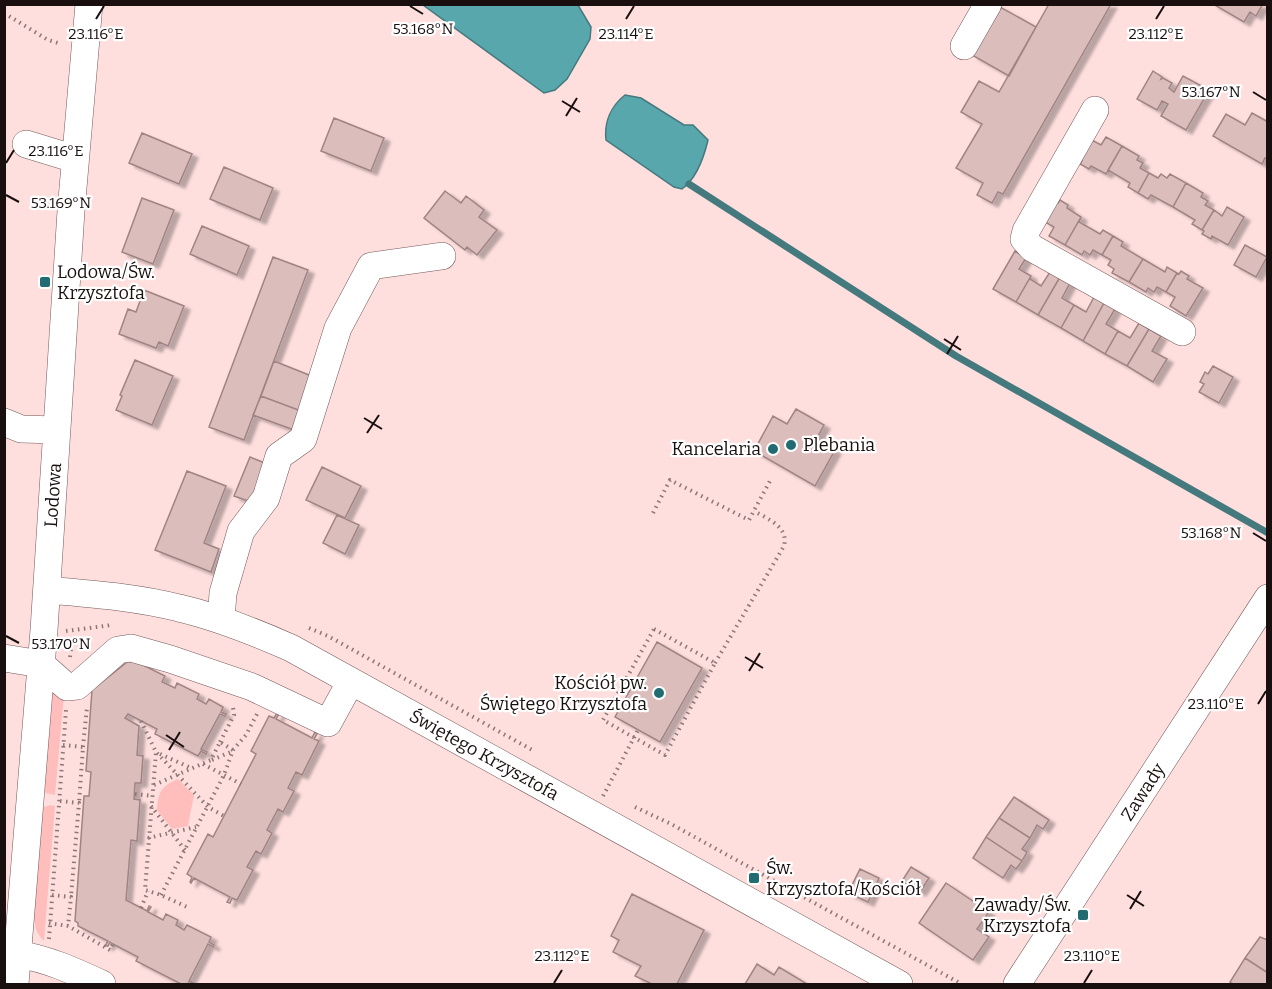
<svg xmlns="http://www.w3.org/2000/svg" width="1272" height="989" font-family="Bitter,serif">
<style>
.green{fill:#ffbebc}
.water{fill:#57a7ad;stroke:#44797e;stroke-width:1.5}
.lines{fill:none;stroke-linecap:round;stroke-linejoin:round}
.stream{stroke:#44797e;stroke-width:7}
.building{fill:#dbbdbc;stroke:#a08483;stroke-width:1.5;filter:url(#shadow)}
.minor-casing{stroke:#735958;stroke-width:28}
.path{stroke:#8c7777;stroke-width:4;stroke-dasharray:1.5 4.5;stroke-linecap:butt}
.minor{stroke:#fff;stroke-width:27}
.ticks{fill:none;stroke:#190f0f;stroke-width:2}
.poi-dot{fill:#206c71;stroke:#fff;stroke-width:2}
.labels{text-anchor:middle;stroke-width:4.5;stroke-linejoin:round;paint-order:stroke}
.poi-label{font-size:18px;fill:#190f0f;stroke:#fff;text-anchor:start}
.street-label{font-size:18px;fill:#190f0f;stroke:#fff}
.ticks-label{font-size:15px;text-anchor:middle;fill:#190f0f;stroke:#fff;stroke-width:4.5;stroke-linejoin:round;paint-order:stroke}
</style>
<defs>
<filter id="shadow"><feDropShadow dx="6" dy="4" stdDeviation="1.5" flood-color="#0004"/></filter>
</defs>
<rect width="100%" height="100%" fill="#fedfde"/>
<path class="green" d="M53,692L64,695L55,795L46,793L44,790Z
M178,779L194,795L188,826L172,829L157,810C158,793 161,786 178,779Z
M50,805L55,806L44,941C37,934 35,928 34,919L42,808Z"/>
<path class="water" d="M423,5H578L591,27L590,39L567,79L555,90L544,93Z
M625,95L641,98L684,125H693L708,140C704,157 697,178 682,189L674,187L606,140C604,122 611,106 625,95Z"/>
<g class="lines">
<path class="stream" d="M689,184L956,356L1268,533"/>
</g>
<path class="building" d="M1049,4H1111L1003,194L998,192L992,203L977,195L983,183L956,168L982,124L961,112L979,81L999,92Z
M1213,4H1263L1256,16L1250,12L1244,22Z
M1000,7L1036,27L1009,76L972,55Z
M1153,71L1162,77L1161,79L1163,78L1172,83L1169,88L1174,92L1183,76L1209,90L1186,130L1161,116L1168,104L1162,101L1157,110L1137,99Z
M1252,113L1268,122V159L1265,158L1262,164L1213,136L1226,114L1245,125Z
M334,118L384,138L371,171L321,151Z
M142,133L192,154L179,184L129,163Z
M1106,137L1122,146L1106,174L1091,166L1089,169L1080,164L1082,161L1080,160L1092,140L1101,145Z
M1122,146L1139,156L1137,160L1143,163L1140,168L1149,173L1138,193L1128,187L1130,183L1108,170Z
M224,167L273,188L260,220L210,199Z
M1149,173L1158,178L1161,174L1167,178L1170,174L1186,183L1173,207L1151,195L1148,199L1138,193Z
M1186,183L1203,193L1201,197L1208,201L1205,205L1214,210L1202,230L1192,224L1195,220L1173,207Z
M445,191L461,203L466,196L484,210L479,217L497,230L477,255L467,247L465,250L424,218Z
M142,198L174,210L153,264L122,252Z
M1060,200L1068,205L1067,208L1081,217L1065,245L1049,236L1054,227L1045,222L1056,202L1058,203Z
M1227,207L1244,217L1228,245L1212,236L1211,239L1202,234L1204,231L1202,230L1214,210L1222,216Z
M1081,217L1079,222L1100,234L1103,230L1113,236L1102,255L1093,250L1090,255L1084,251L1082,255L1065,245Z
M202,226L249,246L237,275L190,254Z
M1113,236L1123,242L1121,246L1143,259L1129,282L1112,273L1114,269L1108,265L1111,260L1102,255Z
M1245,245L1267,257L1256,277L1234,265Z
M1015,251L1026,258L1019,269L1031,276L1016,302L993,289Z
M273,257L308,270L244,440L209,427Z
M1143,259L1165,272L1167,267L1177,273L1166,292L1157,287L1154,292L1148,288L1146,292L1129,282Z
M1181,271L1189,276L1187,279L1203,288L1186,316L1170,306L1175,297L1166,292L1177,273L1179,274Z
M1050,272L1060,277L1038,315L1016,302L1031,276L1030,279L1041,286Z
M1060,277L1070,283L1062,298L1074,305L1061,328L1038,315Z
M144,290L184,306L168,346L159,342L156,348L119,334L128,309L136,312Z
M1094,297L1104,303L1083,341L1061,328L1074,305L1086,312Z
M1104,303L1115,309L1106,324L1118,331L1105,354L1083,341Z
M1139,323L1149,329L1127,366L1105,354L1118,331L1130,338Z
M1149,329L1161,336L1152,351L1167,359L1153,382L1127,366Z
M135,360L173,376L152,425L116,410L122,396L120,395Z
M274,361L314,377L301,411L261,396Z
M1213,366L1233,377L1219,403L1199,392L1204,384L1200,382L1205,372L1208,374Z
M261,396L301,411L294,430L253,415Z
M796,409L824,425L816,440L835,450L815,486L754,451L773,416L787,424Z
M250,457L267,464L251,502L234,496Z
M322,467L361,486L345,518L306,500Z
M187,471L226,486L204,543L219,549L211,572L155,550Z
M337,515L359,525L345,554L323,543Z
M657,642L702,668L660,742L615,717Z
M131,659L165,676L162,682L175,688L177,683L199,694L197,699L206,704L209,699L223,707L221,712L226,714L225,716L220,714L201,749L207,752L206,754L201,751L198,756L155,734L157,729L128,714L125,718L139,726L137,755L143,756L141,783H135L134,799L140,800L137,841L131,840L126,900L147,911L149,906L151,907L148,912L163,920L166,914L178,920L176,925L184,930L187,925L211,937L209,942L214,945L213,947L208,944L189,981L194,983V984L188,983L187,984H181L136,961L138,957L113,944L110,942L108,946H105L108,941L78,926V923L75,921L84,796H89L91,772L86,771L92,690Z
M277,713L279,714L276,719L312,738L315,732L317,734L314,739L319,741L302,775L296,772L288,788L294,791L283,812L278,809L267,830L272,833L261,854L256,851L247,867L253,870L237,900L232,898L230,903L227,902L230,897L194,878L191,883L190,882L192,877L187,874L208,834L213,837L256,754L251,751L269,716L274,718Z
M1014,797L1049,820L1043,829L1037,825L1030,838L999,818Z
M999,818L1030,838L1022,849L1027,852L1022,861L986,837Z
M986,837L1022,861L1016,869L1011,865L1003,878L973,858Z
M911,867L929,878L920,892L902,881Z
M860,869L879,878L868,902L848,893Z
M946,883L989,912L977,929L989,937L973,960L919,923Z
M632,894L704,930L677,984H652L635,976L641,966L613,952L619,940L611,936Z
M1260,937L1268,940V973L1245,958Z
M1245,958L1268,973V984H1233L1230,982Z
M757,964L774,975L779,967L807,984H745Z"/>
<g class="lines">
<g class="minor-casing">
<path id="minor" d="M964,46L988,4
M1095,110L1026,231L1024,239L1032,248L1182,332
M26,144L75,159
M4,422L21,429L57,430
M47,590C91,594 136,597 179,608C218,617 255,632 291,648L899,984
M221,620L223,593L241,531L266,498L279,456L303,439L338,328L371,266L442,256
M4,658L41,664L67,687L77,686L118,650L131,648L170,659L252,687L328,723L351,681
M17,954C48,959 74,971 102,984
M15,984L44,630L71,211L89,4
M1017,984L1268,598"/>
</g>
<path class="path" d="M4,13L48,40L61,44
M653,513L670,480L749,520L771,479
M309,628L328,636L534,751
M654,629L715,663L665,755L603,720Z
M66,631L112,625
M70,657L71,649
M715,663L784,546C789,527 768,519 754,511
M141,721L156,752L145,890L161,895L187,907
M220,742L234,715L233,707
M63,745L83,747L79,803
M83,747L87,707
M157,753L208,807L224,816
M160,754L191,768
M212,760L233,751
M203,764L241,784
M154,785L211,760L220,742L233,750
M135,794L153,796
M603,796L638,730
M60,801L79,803L71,897
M151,806L185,850
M635,807L671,824L958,982
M148,838L196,827
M52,895L71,897L68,926
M161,895L224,775L233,750L246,735L257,714
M141,908L148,891
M49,923L68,926L110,950L113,944
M49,939L66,710"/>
<use href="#minor" class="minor"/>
</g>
<path class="ticks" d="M410,6L423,14M96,19L104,6M626,19L634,6M1156,19L1164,6M1253,92L1266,100M562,101L580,112M566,116L577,98M6,163L14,150M6,195L19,202M944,339L961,350M947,354L958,336M364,418L382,429M367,433L379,415M1253,533L1266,541M6,636L19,643M745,657L763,668M749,671L760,653M1258,704L1266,691M166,735L184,747M169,750L180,732M1127,895L1144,906M1130,909L1141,891M554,983L562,970M1084,983L1092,970"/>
<g class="poi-dot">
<rect x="39" y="276" width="12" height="12" rx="3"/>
<circle cx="791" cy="445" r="6"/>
<circle cx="773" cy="449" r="6"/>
<circle cx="659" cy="693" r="6"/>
<rect x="748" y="872" width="12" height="12" rx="3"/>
<rect x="1077" y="909" width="12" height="12" rx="3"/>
</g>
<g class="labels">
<g class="poi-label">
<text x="57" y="278">Lodowa/Św.<tspan x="57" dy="21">Krzysztofa</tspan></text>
<text x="803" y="451">Plebania</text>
<text x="761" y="455" text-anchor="end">Kancelaria</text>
<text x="647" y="689" text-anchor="end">Kościół pw.<tspan x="647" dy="21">Świętego Krzysztofa</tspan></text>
<text x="766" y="874">Św.<tspan x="766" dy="21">Krzysztofa/Kościół</tspan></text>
<text x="1071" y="911" text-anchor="end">Zawady/Św.<tspan x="1071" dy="21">Krzysztofa</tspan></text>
</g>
<g class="street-label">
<text transform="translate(53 495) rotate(-86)" y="6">Lodowa</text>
<text transform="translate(484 755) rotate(29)" y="6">Świętego Krzysztofa</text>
<text transform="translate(1143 792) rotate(-57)" y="6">Zawady</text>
</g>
</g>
<g class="ticks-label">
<text x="423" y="34">53.168°N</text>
<text x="96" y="39">23.116°E</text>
<text x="626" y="39">23.114°E</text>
<text x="1156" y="39">23.112°E</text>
<text x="1211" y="97">53.167°N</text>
<text x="56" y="156">23.116°E</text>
<text x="61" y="208">53.169°N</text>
<text x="1211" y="538">53.168°N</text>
<text x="61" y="649">53.170°N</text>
<text x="1216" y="709">23.110°E</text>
<text x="562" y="961">23.112°E</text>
<text x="1092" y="961">23.110°E</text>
</g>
<rect width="1272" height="989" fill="none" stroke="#190f0f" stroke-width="12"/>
</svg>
